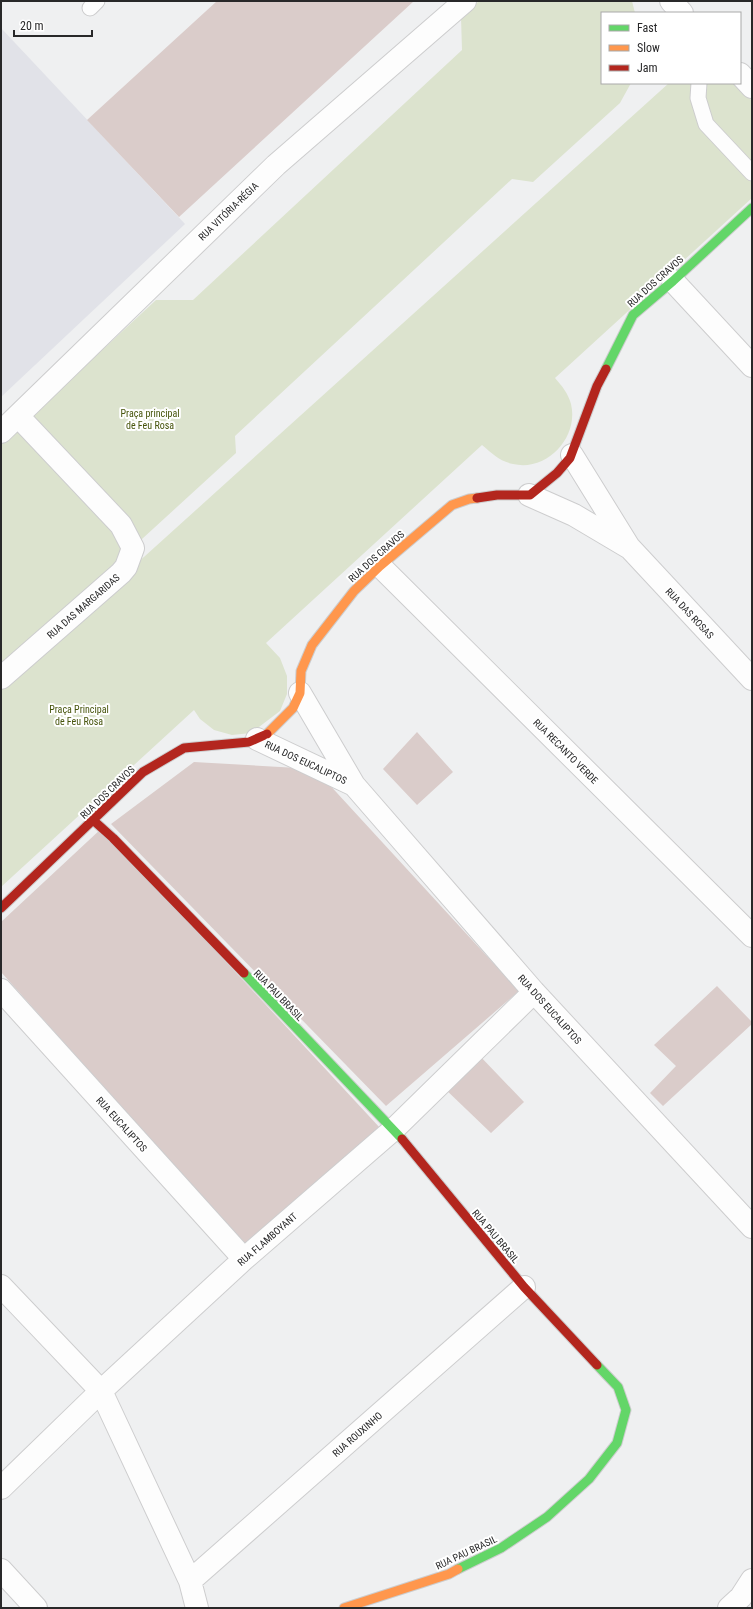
<svg xmlns="http://www.w3.org/2000/svg" width="753" height="1609" font-family="'Roboto Condensed',sans-serif">
<style>
.built{fill:#e1e2e8}
.green{fill:#dce3ce}
.building{fill:#daccca}
.lines{fill:none;stroke-linecap:round;stroke-linejoin:round}
.lane-casing{stroke:#cdcdce;stroke-width:17}
.street-casing{stroke:#cdcdce;stroke-width:24}
.fast-casing{stroke:#cdcdce;stroke-width:11}
.slow-casing{stroke:#cdcdce;stroke-width:11}
.jam-casing{stroke:#cdcdce;stroke-width:11}
.lane{stroke:#fdfdfd;stroke-width:15}
.street{stroke:#fdfdfd;stroke-width:22}
.fast{stroke:#63d668;stroke-width:9}
.slow{stroke:#ff974d;stroke-width:9}
.jam{stroke:#b3261e;stroke-width:9}
.labels{text-anchor:middle;stroke-width:4;stroke-linejoin:round;paint-order:stroke}
.street-label{font-size:10px;fill:#282829;stroke:#fff}
.park-label{font-size:10px;fill:#46540b;stroke:#fff}
</style>
<rect width="100%" height="100%" fill="#eff0f1"/>
<path class="built" d="M1,28L185,224L1,397Z"/>
<path class="green" d="M479,1H632L635,13H602V83H631L620,103L533,182L512,179L235,436L236,453L1,668V444L156,300H193L462,50L461,17Z
M669,83H735L752,101V198L555,378C562,386 568,393 571,404C579,437 547,472 513,464C499,461 493,454 482,445L266,643L280,658L287,676V694L280,711L251,733L232,735L214,730L200,719L194,710L1,887V686Z"/>
<path class="building" d="M217,1H414L179,217L87,120Z
M417,732L453,772L417,805L383,769Z
M194,762L315,769L519,991L386,1106L111,824Z
M102,828L381,1129L251,1252L1,972V922Z
M717,986L752,1022V1024L663,1106L650,1093L676,1066L654,1045Z
M478,1054L524,1102L491,1133L442,1086Z"/>
<g class="lines">
<g class="lane-casing">
<path id="lane" d="M90,8L97,1
M699,83L698,98L706,124L752,173"/>
</g>
<g class="street-casing">
<path id="street" d="M671,1L682,13
M740,74L752,87
M673,281L752,366
M1,432L276,165L465,1
M572,455L629,547L752,679
M529,495L574,515L628,547
M380,566L752,936
M1,678L121,573L126,567L133,548L121,525L18,416
M300,693L354,785L534,992L752,1227
M257,739L354,785
M1,990L244,1259
M1,1286L101,1391L190,1581L197,1608
M1,1488L101,1391L244,1259L394,1129L534,992
M1,1570L36,1608
M190,1581L524,1287
M729,1608L741,1597L752,1580"/>
</g>
<g class="fast-casing">
<path id="fast" d="M606,369L633,315L673,281L752,208
M244,973L402,1139
M458,1569L501,1548L547,1517L589,1479L617,1443L626,1410L618,1387L597,1365"/>
</g>
<g class="slow-casing">
<path id="slow" d="M267,734L293,708L300,693L301,671L312,645L354,591L380,566L452,505L469,499L477,498
M344,1608L449,1574L458,1569"/>
</g>
<g class="jam-casing">
<path id="jam" d="M477,498L497,495H530L557,473L570,458L597,386L606,369
M93,820L113,838L244,973
M1,908L143,772L184,748L249,742L267,734
M402,1139L524,1287L597,1365"/>
</g>
<use href="#lane" class="lane"/>
<use href="#street" class="street"/>
<use href="#fast" class="fast"/>
<use href="#slow" class="slow"/>
<use href="#jam" class="jam"/>
</g>
<g class="labels">
<g class="street-label">
<text transform="translate(228 211) rotate(-44)" y="4">RUA VITÓRIA-RÉGIA</text>
<text transform="translate(655 281) rotate(-42)" y="4">RUA DOS CRAVOS</text>
<text transform="translate(376 556) rotate(-42)" y="4">RUA DOS CRAVOS</text>
<text transform="translate(83 606) rotate(-41)" y="4">RUA DAS MARGARIDAS</text>
<text transform="translate(690 613) rotate(47)" y="4">RUA DAS ROSAS</text>
<text transform="translate(566 751) rotate(45)" y="4">RUA RECANTO VERDE</text>
<text transform="translate(306 762) rotate(25)" y="4">RUA DOS EUCALIPTOS</text>
<text transform="translate(107 792) rotate(-44)" y="4">RUA DOS CRAVOS</text>
<text transform="translate(279 995) rotate(46)" y="4">RUA PAU BRASIL</text>
<text transform="translate(550 1009) rotate(48)" y="4">RUA DOS EUCALIPTOS</text>
<text transform="translate(122 1124) rotate(48)" y="4">RUA EUCALIPTOS</text>
<text transform="translate(496 1236) rotate(50)" y="4">RUA PAU BRASIL</text>
<text transform="translate(267 1239) rotate(-41)" y="4">RUA FLAMBOYANT</text>
<text transform="translate(357 1434) rotate(-41)" y="4">RUA ROUXINHO</text>
<text transform="translate(466 1552) rotate(-25)" y="4">RUA PAU BRASIL</text>
</g>
<g class="park-label">
<text x="150" y="417">Praça principal<tspan x="150" dy="12">de Feu Rosa</tspan></text>
<text x="79" y="713">Praça Principal<tspan x="79" dy="12">de Feu Rosa</tspan></text>
</g>
</g>
<rect width="753" height="1609" fill="none" stroke="#282829" stroke-width="4"/>
<rect x="601" y="12" width="140" height="72" fill="#ffffff" stroke="#a9a9a9"/>
<rect x="609" y="25" width="20" height="6" fill="#63d668" stroke="#a9a9a9"/>
<text x="637" y="32" font-size="12" fill="#282829">Fast</text>
<rect x="609" y="45" width="20" height="6" fill="#ff974d" stroke="#a9a9a9"/>
<text x="637" y="52" font-size="12" fill="#282829">Slow</text>
<rect x="609" y="65" width="20" height="6" fill="#b3261e" stroke="#a9a9a9"/>
<text x="637" y="72" font-size="12" fill="#282829">Jam</text>
<path d="M14 30v6h78v-6" fill="none" stroke="#282829" stroke-width="2"/>
<text x="20" y="30" font-size="12" fill="#282829" stroke="#ffffff" stroke-width="3" paint-order="stroke">20 m</text>
</svg>
